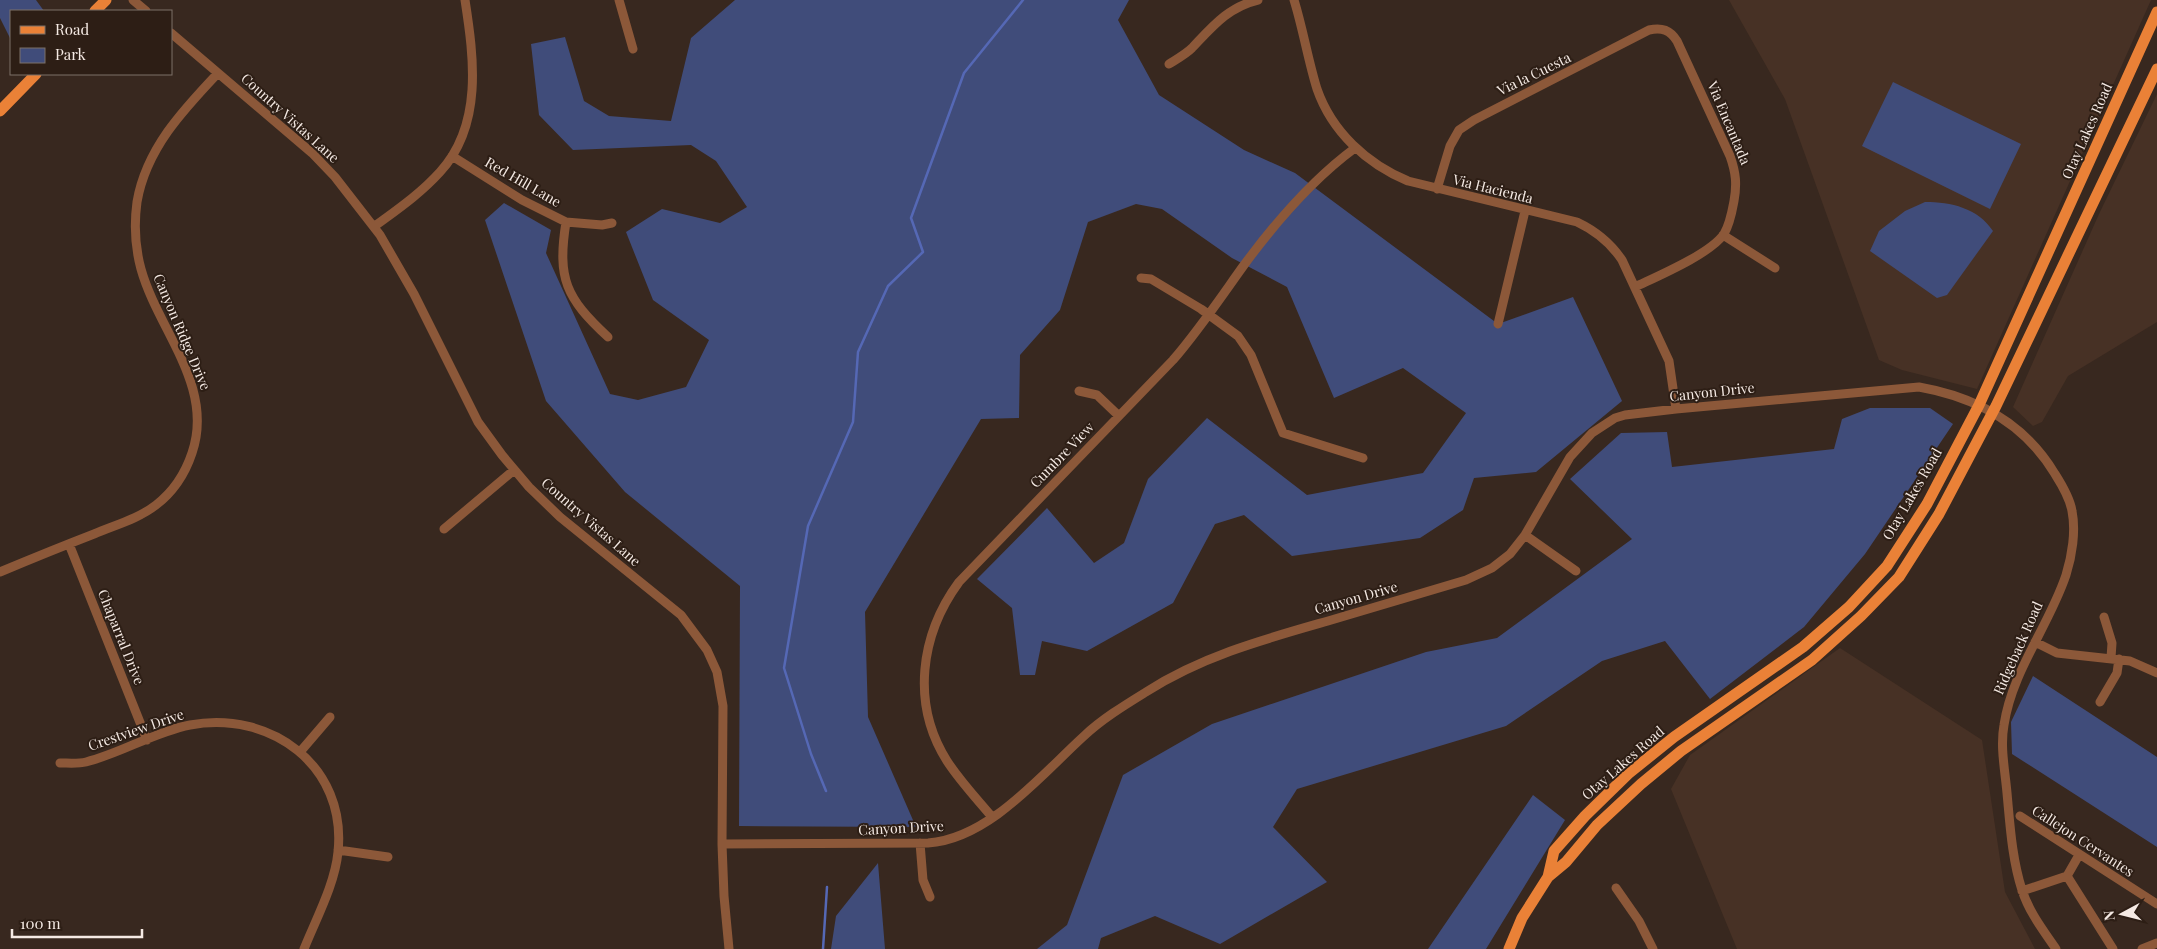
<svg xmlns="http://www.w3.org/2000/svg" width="2157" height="949" font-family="'Playfair Display',serif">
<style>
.built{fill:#473125}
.green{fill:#404c7a}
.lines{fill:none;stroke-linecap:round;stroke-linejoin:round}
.stream{stroke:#5568b5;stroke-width:2.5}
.minor{stroke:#8c5839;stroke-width:9}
.major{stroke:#ea8137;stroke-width:11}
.labels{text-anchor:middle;stroke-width:4;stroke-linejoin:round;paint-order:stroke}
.street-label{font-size:14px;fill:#f5eae4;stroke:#2d1e15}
</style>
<rect width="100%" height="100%" fill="#38281f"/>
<path class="built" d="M1729,0H2151L1977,389L1902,370L1879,360L1785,99Z
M2157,94V322L2068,376L2042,422L2033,426L2013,407L2099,214Z
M1840,648L1982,740L2005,892L2035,949H1737L1671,789L1690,755Z"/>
<path class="green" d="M0,0H36L44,11H11V40L0,18Z
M735,0H1129L1118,20L1159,95L1244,150L1295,173L1498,324L1573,297L1622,401L1536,472L1474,478L1463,510L1420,538L1292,556L1244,515L1215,524L1173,603L1087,651L1042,641L1035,675H1020L1012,608L977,579L1047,508L1094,563L1124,543L1148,479L1207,418L1307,495L1423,473L1466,413L1403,368L1334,398L1287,287L1232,258L1162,209L1136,204L1088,222L1060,310L1020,355L1019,418L981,419L865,612L868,717L916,827L739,826L740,586L625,492L546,401L485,220L504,203L551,230L546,253L610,394L638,400L686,387L709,340L653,300L626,232L662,209L720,223L747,207L716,161L691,145L573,150L539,115L531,44L565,37L584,101L609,116L671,121L691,38Z
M1893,82L2021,144L1990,209L1862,146Z
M1925,202C1951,202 1978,208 1993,231L1947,295L1937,298L1870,251L1879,231L1905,211Z
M1870,408H1930L1953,424L1865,554L1804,627L1710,699L1665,641L1602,661L1506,726L1297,789L1273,827L1327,882L1220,944L1155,916L1101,938L1098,949H1037L1067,925L1123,775L1212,724L1426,652L1497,638L1632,539L1570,479L1621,433L1667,432L1672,467L1834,449L1842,419Z
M2033,676L2157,757V847L2012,754L2011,722Z
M1533,795L1565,820L1486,949H1428Z
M878,863L885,949H831L836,916Z"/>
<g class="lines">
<path class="stream" d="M826,791L811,754L784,668L808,526L853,422L858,352L888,286L923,252L911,218L964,73L1023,0
M823,949L827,887"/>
<path class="minor" d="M133,0L146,11
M619,0L633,49
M1294,0C1303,29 1308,60 1317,89C1332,132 1367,164 1408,181L1577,222C1596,231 1610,242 1622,260L1669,361L1676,409
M171,33L312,153L335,177L380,235L414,294L478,422L502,455L529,487L560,517L681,615L707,650L717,672L723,706L722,844L724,896L729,949
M1169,64C1177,59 1186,54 1192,48C1212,27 1228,7 1258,0
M452,156L522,200L566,222L602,225L612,223
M1437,189L1450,146L1459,130L1474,120L1649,30C1662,27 1670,30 1677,41L1730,156C1736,173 1737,184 1734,201C1732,212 1730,224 1724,234C1710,254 1658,276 1635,287
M566,222C557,279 566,298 608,337
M375,226C398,209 420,194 440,172C483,125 474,58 465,0
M1723,235L1775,268
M1141,278L1151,279L1201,309L1238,336L1251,355L1283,433L1363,458
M1498,324L1525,211
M1079,391L1097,395L1119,416
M444,529L514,470
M1525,535L1576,571
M69,544L147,740
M0,572C31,559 63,546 94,534C115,525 138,519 156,505C173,492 185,474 192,453C215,386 158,330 141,269C135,247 134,224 137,202C146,149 183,110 218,73
M2104,617L2112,643L2111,658
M2035,642L2057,653L2130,661L2157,673
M2100,702L2117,673L2119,659
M300,752L330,717
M60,763C68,763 78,764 86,762C122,753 154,732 190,725C271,710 347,766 338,852C335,884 316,919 304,949
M2020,816L2157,904
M992,817C977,799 960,781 947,761C911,704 920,635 959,582L1173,360C1199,330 1221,297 1244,265C1275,223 1313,179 1355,148
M920,843L923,880L930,897
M722,844L928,843C989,839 1042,774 1084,736C1102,719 1125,705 1146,692C1202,656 1265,639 1328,621C1374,607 1420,594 1466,580L1492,568L1510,554L1525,535L1570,457L1592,433L1615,418L1625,415L1676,409L1919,387C1976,397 2025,424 2055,474C2062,485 2070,498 2072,511C2076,531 2072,556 2066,575C2049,626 2012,671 2004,725C2000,747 2005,770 2007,793C2010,825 2012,859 2022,890C2029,912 2043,930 2056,949
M338,850L388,857
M2067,876L2113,949
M1616,888L1639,921L1653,949
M2022,891L2067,876L2079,855
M2142,949L2157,943"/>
<path class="major" d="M95,11L106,0
M0,111L36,74
M1548,877L1554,851L1585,816L1628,774L1674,737L1803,647L1849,607L1887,566L1927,504L1979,405L2157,12
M1509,949L1522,918L1548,877L1566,862L1597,825L1641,784L1681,751L1812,660L1861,616L1899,577L1939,514L1996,406L2157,69"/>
</g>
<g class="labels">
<g class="street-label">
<text transform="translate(1534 74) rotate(-26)" y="5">Via la Cuesta</text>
<text transform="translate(290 118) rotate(42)" y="5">Country Vistas Lane</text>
<text transform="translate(1729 123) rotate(67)" y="5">Via Encantada</text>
<text transform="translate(2087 131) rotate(-66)" y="5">Otay Lakes Road</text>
<text transform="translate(523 182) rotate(30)" y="5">Red Hill Lane</text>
<text transform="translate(1493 189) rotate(14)" y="5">Via Hacienda</text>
<text transform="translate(182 332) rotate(67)" y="5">Canyon Ridge Drive</text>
<text transform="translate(1712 392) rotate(-6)" y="5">Canyon Drive</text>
<text transform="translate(1062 455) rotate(-46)" y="5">Cumbre View</text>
<text transform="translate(1912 494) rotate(-60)" y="5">Otay Lakes Road</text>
<text transform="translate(591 522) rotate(41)" y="5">Country Vistas Lane</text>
<text transform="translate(1356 598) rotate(-16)" y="5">Canyon Drive</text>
<text transform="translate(121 637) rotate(68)" y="5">Chaparral Drive</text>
<text transform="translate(2018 648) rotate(-66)" y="5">Ridgeback Road</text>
<text transform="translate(136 730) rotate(-19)" y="5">Crestview Drive</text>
<text transform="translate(1623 763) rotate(-41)" y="5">Otay Lakes Road</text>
<text transform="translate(901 828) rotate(-3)" y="5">Canyon Drive</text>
<text transform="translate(2083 841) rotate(33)" y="5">Callejon Cervantes</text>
</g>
</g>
<rect x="10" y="10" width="162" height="65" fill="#2d1e15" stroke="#7d7068"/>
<rect x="20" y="26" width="25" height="8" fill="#ea8137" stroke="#7d7068"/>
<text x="55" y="35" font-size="15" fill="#f5eae4">Road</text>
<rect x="20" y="48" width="25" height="15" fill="#404c7a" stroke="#7d7068"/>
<text x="55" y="60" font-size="15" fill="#f5eae4">Park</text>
<g transform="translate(2122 914) rotate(263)" stroke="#2d1e15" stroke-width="4" paint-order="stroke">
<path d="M0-4L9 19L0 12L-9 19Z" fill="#f5eae4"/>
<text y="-8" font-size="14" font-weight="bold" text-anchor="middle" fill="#f5eae4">N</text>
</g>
<path d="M12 929v8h130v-8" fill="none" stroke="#f5eae4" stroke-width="2.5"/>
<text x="20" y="929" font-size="15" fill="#f5eae4" stroke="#2d1e15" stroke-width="4" paint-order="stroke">100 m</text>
</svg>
